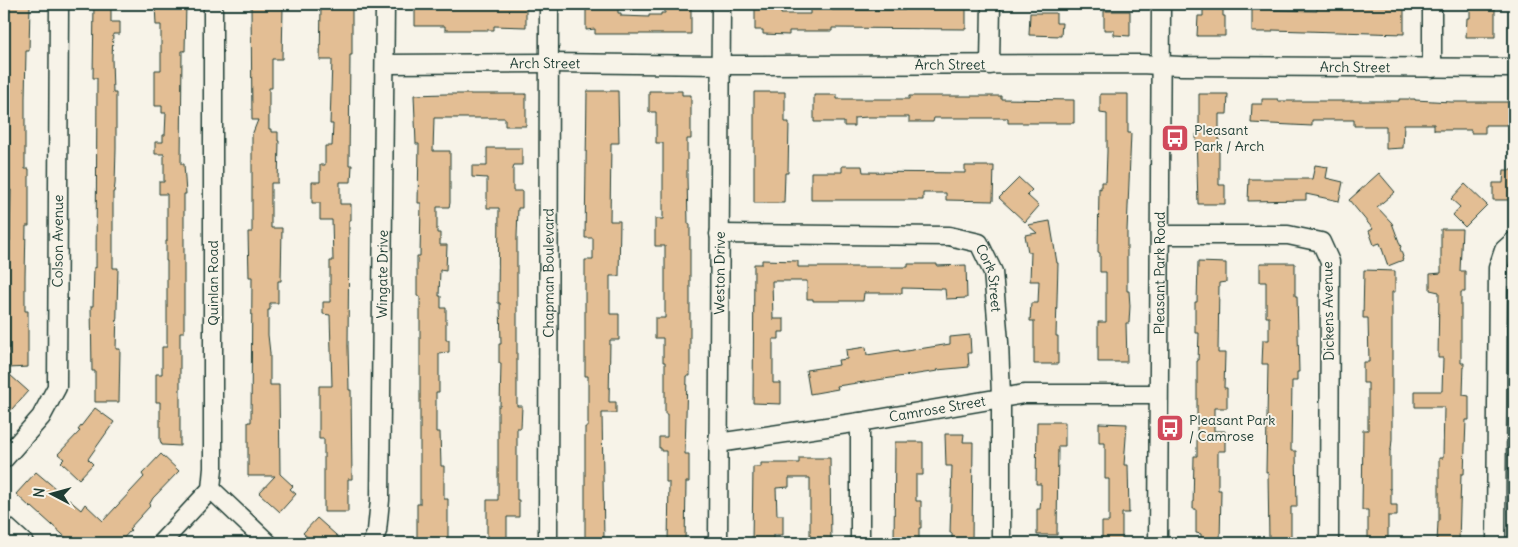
<svg xmlns="http://www.w3.org/2000/svg" width="1518" height="547" font-family="Delius,sans-serif">
<style>
.building{fill:#e3be94;stroke:#1f3d34}
.lines{fill:none;stroke-linecap:round;stroke-linejoin:round}
.minor-casing{stroke:#1f3d34;stroke-width:21}
.minor{stroke:#f7f3e8;stroke-width:18}
.labels{text-anchor:middle;stroke-width:4;stroke-linejoin:round;paint-order:stroke}
.street-label{font-size:14px;fill:#1f3d34;stroke:#f7f3e8}
.poi-label{font-size:14px;fill:#1f3d34;stroke:#f7f3e8;text-anchor:start}
</style>
<rect width="100%" height="100%" fill="#f7f3e8"/>
<filter id="ink" filterUnits="userSpaceOnUse"><feTurbulence type="fractalNoise" baseFrequency=".02" numOctaves="2"/><feDisplacementMap in="SourceGraphic" scale="10" xChannelSelector="R" yChannelSelector="G"/><feConvolveMatrix kernelMatrix="1 2 1 2 8 2 1 2 1" color-interpolation-filters="sRGB"/></filter>
<g filter="url(#ink)">
<path class="building" d="M5,4H30L29,51H26L25,98V169H29V226H26L25,276V311H28V367L9,368L8,262H6V241H10L11,190H8L9,141H4V94H7L8,51H5Z
M94,4H111V22H120V34H113L112,58L113,93H116V149L115,184L114,192H113V268H118L116,349H120L119,402H95V371H92L91,306H93L94,267L96,268L97,78H93Z
M155,4H186L185,51H182L181,164H184L186,194H184V332H180V446L162,445L160,440V402H156V374H162V347H167V261H166V241H167V194H159V182H164V154H155V142H163V135H165L166,113H162V106H155V70H161V25H156Z
M415,4H526V27L494,26V30H445V26H415Z
M586,4H618V13H621V16L649,17V15H661V13H665V4H691V34H595V29L586,30Z
M755,4H781V14H810V5H832V10H905L906,7L938,8V4H966V29L832,28V31H789V35L763,34V30H755Z
M1203,4H1223V16H1225V36H1197L1198,16H1203Z
M1470,4H1495V37H1466L1467,18H1470Z
M1252,5H1272V10L1317,11V6H1348V5L1404,6V34L1272,30V32H1252Z
M251,6L283,7L282,59H272V88H269V129H271V132H278V141H279L278,183H271V228H282L281,281H278V303H270V310H268V335L270,353V385H279L280,474L293,486L290,489L296,494L280,512L259,493L275,476H248V422H251L252,277H249L248,232H252V135L258,120H252Z
M321,7H352V55H350L349,165H352L351,182H340V204H351V220H349L348,346L349,390H351L352,479H348V512H324V439H319V386H332L330,315L323,314V302H330V261H333L332,220H320V203H312V182H320V165H325V146H332L333,124H330L332,60H320Z
M1104,11H1130V36L1114,35V30H1104Z
M1030,13H1056V23H1062L1061,36L1029,35Z
M587,91H618L619,143H611L610,221H620L619,276H610V314H619V340H610L609,402H616V413H602L604,540H585V427H588V376H585V260H593V238H585Z
M649,91H682V95H691V139H687V177L688,224H690V376H687L685,454H689V482H686L685,543H668L669,482H666V451H661V448H659V437H667V414H665V362H663V338H655V318H665V246H655V219H663V143H656V112H649Z
M754,92H785V122H789L788,173H785L784,203H754Z
M445,94H526V126H505V118H434L433,151H450V203L449,207H437V233H440V245H447L446,271L440,270L439,296H441V308H446V340H449V352L439,353V392H436V432H440L441,466H444V499H448V543H417V504H420V297L417,296V256H420L421,203H418L419,144H416L414,95Z
M1100,94H1128V133H1131L1127,231V291H1129L1130,306L1129,323H1126L1127,362H1098V322H1106V272H1100V253L1098,252L1099,188L1101,189V182H1106L1107,152V114L1100,113Z
M1199,94H1228L1227,114H1219V185H1225V204H1198L1196,134H1199Z
M814,95H837V99H909V96H1001V99L1074,100V123H1008V118H934L933,122H909V117H868L854,118V126H844V122H814Z
M1262,99H1278V101H1399V99H1415V100L1451,102H1514V125H1485V133H1471V130H1434V124H1404L1403,148L1386,149V126H1354V120H1312V126L1251,123L1252,104H1262Z
M487,148H522V165H514L513,169V191H522V208H518L517,237V406H522L521,428H517V500H519V517H507V543H487V500H498V406H500L501,363H499V344H501L500,303H498L499,208H487V178L472,177V166H487Z
M1315,165L1328,167L1326,178L1343,182L1339,201L1306,194V200L1248,201L1249,179H1312Z
M842,166H862L863,172L965,173V166H994L993,201L946,200V193H923V200H811V172H842Z
M1504,170H1514V200H1493V183H1503Z
M1379,173L1395,192L1377,207L1392,223L1401,247L1400,248L1403,257L1402,258L1403,260L1388,266L1380,243L1374,245L1369,231L1373,229L1349,200Z
M1019,178L1032,190L1027,195L1039,206L1025,222L999,198Z
M1465,184L1487,205L1465,227L1453,215L1460,207L1451,199Z
M1050,221L1057,263H1058L1056,336H1058V364H1034V321H1030L1031,303H1038L1039,281H1030L1031,252H1028L1025,235L1037,233L1028,225Z
M1441,229H1462L1460,271H1465V292H1461V363H1464L1463,395L1469,396V420H1466L1464,474H1461L1459,543H1437L1438,522H1439V458H1443L1444,407H1415V391H1442L1443,358H1438L1439,292L1430,290V274L1441,273Z
M762,260L798,261V267H908V264H937V266L966,265L967,298L946,299L945,289L902,288V293H864L863,301H813V299H807V281H772L773,319H784V332H779V339H773V383H781V404L753,403L754,264H762Z
M1198,262L1226,263V282L1219,283L1218,353H1225L1224,388H1227V408H1214V431H1225V451H1218V490H1221L1220,543H1201V534L1196,533V509H1193L1194,456H1197V361H1198L1199,333H1195V302H1197Z
M1260,263H1295V296H1297L1299,372H1297V381H1292L1291,451H1296L1297,507H1291V541H1269L1268,472H1266L1268,364H1262L1263,340H1269V317H1266V282H1260Z
M1364,270L1395,271V292H1392V439L1391,450H1390V489H1391V505H1397V516H1388V543H1368V510H1362L1363,430H1368V383H1363V362H1369L1368,318H1363Z
M970,335L971,353H968L969,367L937,370L938,371L837,386L838,389L810,394L806,370L839,365L838,360L847,359L846,350L866,347L867,355L899,350L900,352L950,344V337Z
M10,375L28,391L4,418V381Z
M95,408L114,422L88,459L93,464L79,479L61,462L64,459L58,454L80,431L78,430Z
M1037,422H1065V446H1058L1057,535H1037V509H1040L1041,498V484H1036Z
M1099,423L1127,424L1124,465H1128L1129,513H1122V543H1102V522H1109V479H1105V443H1099Z
M945,434H964L963,442H973L972,543H952V533H950L952,466H946Z
M895,442H923V475H916V501H921V528H919V543H894Z
M161,454L179,471L153,498L149,505L150,506L129,529L131,530L119,543H72L32,507L31,508L16,494L36,472L81,510L85,504L103,521L144,477L142,474Z
M799,458H830L831,543H810V478H789V487L776,488L777,515H783V535H773V543H752L753,467H761V463H799Z
M317,518L345,543H314L303,533Z"/>
<g class="lines">
<g class="minor-casing">
<g id="minor">
<path id="s1" d="M385,64L549,63L720,65L1140,64L1181,66L1514,68"/>
<path d="M990,65L991,4"/>
<path d="M1432,68V4"/>
<path id="s2" d="M719,234L949,236L979,243L993,272L999,342L1001,396V543"/>
<path d="M1160,235H1288L1321,242L1330,262L1329,543"/>
<path id="s3" d="M718,443L860,422L1024,394H1158"/>
<path id="s4" d="M4,459L41,417L57,387L59,4"/>
<path d="M211,489L268,543"/>
<path d="M4,525L24,543"/>
<path d="M161,543L211,489L213,468V4"/>
<path id="s5" d="M372,543L377,531L380,500L385,4"/>
<path id="s6" d="M548,543L549,4"/>
<path id="s7" d="M718,543L721,4"/>
<path d="M860,543V422"/>
<path id="s8" d="M1158,543L1161,4"/>
<path d="M1496,543L1498,268L1504,250L1514,241"/>
</g>
</g>
<use href="#minor" class="minor"/>
</g>
</g>
<defs>
<g id="bus-square" transform="scale(1.4375)"><rect x="-9" y="-9" width="18" height="18" rx="4" fill="#d1495b" stroke="#f7f3e8"/><path d="M-5-6H5V4H4V6H2V4H-2V6H-4V4H-5ZM-3.5-4V0h7V-4ZM-3.5 1.2v1.5H-2V1.2ZM2 1.2v1.5H3.5V1.2Z" fill="#fff"/></g>
</defs>
<g fill-rule="evenodd">
<use href="#bus-square" x="1175" y="138"/>
<use href="#bus-square" x="1170" y="428"/>
</g>
<g class="labels">
<g class="street-label">
<text dy="5" stroke="none"><textPath href="#s1" startOffset="160">Arch Street</textPath></text>
<text dy="5" stroke="none"><textPath href="#s1" startOffset="565">Arch Street</textPath></text>
<text dy="5" stroke="none"><textPath href="#s1" startOffset="970">Arch Street</textPath></text>
<text dy="5" stroke="none"><textPath href="#s4" startOffset="236">Colson Avenue</textPath></text>
<text dy="5" stroke="none"><textPath href="#s6" startOffset="270">Chapman Boulevard</textPath></text>
<text dy="5" stroke="none"><textPath href="#s7" startOffset="270">Weston Drive</textPath></text>
<text dy="5" stroke="none"><textPath href="#s8" startOffset="270">Pleasant Park Road</textPath></text>
<text dy="5" stroke="none"><textPath href="#s5" startOffset="270">Wingate Drive</textPath></text>
<text dy="5" stroke="none"><textPath href="#s2" startOffset="298">Cork Street</textPath></text>
<text transform="translate(213 283) rotate(-90)" y="5">Quinlan Road</text>
<text transform="translate(1328 311) rotate(-91)" y="5">Dickens Avenue</text>
<text dy="5" stroke="none"><textPath href="#s3" startOffset="222">Camrose Street</textPath></text>
</g>
<g class="poi-label">
<text x="1194" y="135">Pleasant<tspan x="1194" dy="16">Park / Arch</tspan></text>
<text x="1189" y="425">Pleasant Park<tspan x="1189" dy="16">/ Camrose</tspan></text>
</g>
</g>
<rect width="1518" height="547" fill="none" stroke="#f7f3e8" stroke-width="20"/>
<rect x="10" y="10" width="1498" height="527" fill="none" stroke="#1f3d34" stroke-width="2" filter="url(#ink)"/>
<g transform="translate(52 494) rotate(276)" stroke="#f7f3e8" stroke-width="4" paint-order="stroke">
<path d="M0-4L9 19L0 12L-9 19Z" fill="#1f3d34"/>
<text y="-8" font-size="14" font-weight="bold" text-anchor="middle" fill="#1f3d34">N</text>
</g>
</svg>
